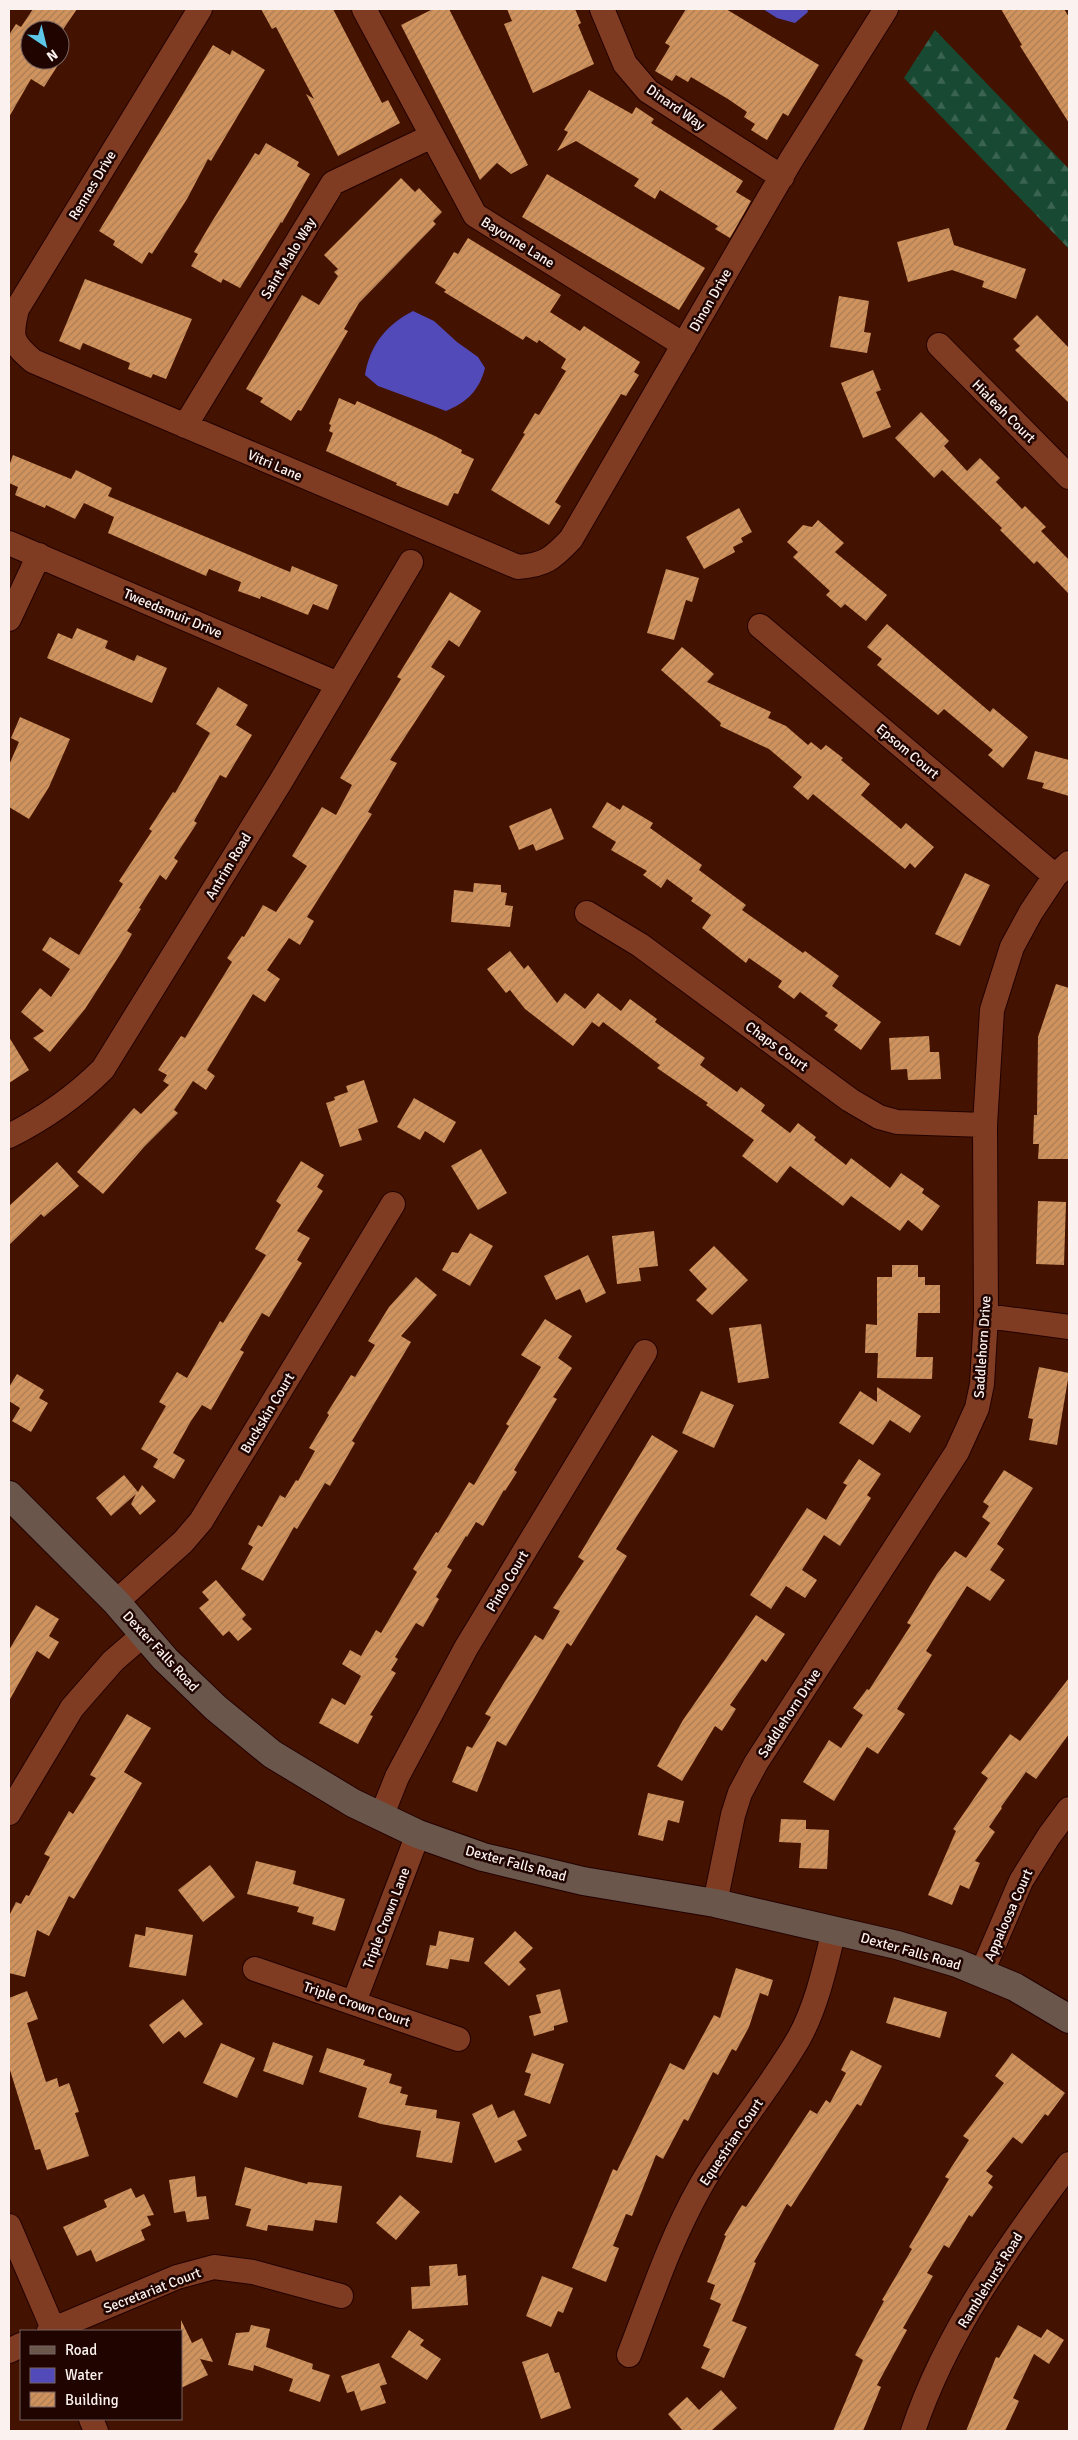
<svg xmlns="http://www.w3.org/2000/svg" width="1078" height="2440" font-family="Signika,sans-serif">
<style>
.forest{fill:url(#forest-firs)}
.water{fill:#514ab8}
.building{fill:url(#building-hatch)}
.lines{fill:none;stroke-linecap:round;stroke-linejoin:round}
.street-casing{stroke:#220200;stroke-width:26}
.secondary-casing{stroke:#220200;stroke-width:30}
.street{stroke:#803c22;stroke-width:24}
.secondary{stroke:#6b564c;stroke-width:28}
.labels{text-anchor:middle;stroke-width:5;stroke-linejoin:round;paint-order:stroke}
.street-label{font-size:14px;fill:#fbf2ef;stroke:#1f0400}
</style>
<defs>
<pattern id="forest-firs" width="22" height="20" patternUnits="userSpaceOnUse" patternTransform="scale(1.25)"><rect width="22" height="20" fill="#184933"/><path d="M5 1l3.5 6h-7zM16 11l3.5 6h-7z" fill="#3a6451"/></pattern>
<pattern id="building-hatch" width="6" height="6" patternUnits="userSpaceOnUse" patternTransform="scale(1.25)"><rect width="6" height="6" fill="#d1935d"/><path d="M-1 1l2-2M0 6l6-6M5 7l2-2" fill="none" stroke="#a97d57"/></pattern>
</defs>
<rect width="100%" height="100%" fill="#431200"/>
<path class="forest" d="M935,30L1069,169V249L904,78Z"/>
<path class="water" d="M763,9H807L808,12L795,23L777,18Z
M413,311L434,321L457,342L478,357L485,368C479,391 467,402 446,411L378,386L365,375C370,345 386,325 413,311Z"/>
<path class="building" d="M33,9H77L60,34V30H30V60H60V51L65,54L44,87L31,79L9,117V35L16,24L21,27Z
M261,9H333L382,103L388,100L400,123L338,156L306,94L314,99L276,27L272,29Z
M433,9H449L528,165L511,174L497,163L480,180L401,25Z
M507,9H575L581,23L578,25L594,64L533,93L504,24L512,21Z
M686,9H726L819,65L788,116L783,113L767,140L751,130L755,124L744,117L747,112L728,99L691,77L688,82L676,75L672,81L655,71L670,46L665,43Z
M1001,9H1064L1069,17V123L1020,46L1022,45Z
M213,45L230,55L232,50L265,70L211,161L208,159L187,199L152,254L149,252L142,264L113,245L115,241L99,231Z
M589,90L632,114L636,107L654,119L651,123L743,181L736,192L751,201L730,238L715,229L718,226L660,190L655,199L634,186L639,179L576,141L557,151L568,132L564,130Z
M266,143L299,162L297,166L310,174L282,223L281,222L240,288L223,279L221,283L191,266L198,254L194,252L211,223L255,153L259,155Z
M547,174L705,268L679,310L522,217Z
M401,178L415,192L419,188L442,212L433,221L436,224L359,303L344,329L348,331L301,411L298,410L291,421L260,402L263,398L246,389L302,295L319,305L338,276L334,272L338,269L324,255Z
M949,228L954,245L1026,269L1016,299L982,287L984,281L952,270L908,282L897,242Z
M468,238L561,295L550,312L580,331L584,326L640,362L634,372L639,375L626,396L621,394L555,502L561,506L549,525L491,490L525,434L523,433L535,413L539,415L566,371L561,368L566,359L539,340L537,343L526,336L523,340L444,292L446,290L435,283L454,252L458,254Z
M85,279L192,319L166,379L153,374L151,378L128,369L130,363L83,343L80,350L59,341Z
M839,296L869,301L864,332L871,333L867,353L830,347Z
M1037,315L1069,348V403L1015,350L1020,346L1013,339Z
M873,370L881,390L876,392L891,427L863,438L841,383Z
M339,398L355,405L357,401L435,436L462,450L461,453L474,459L458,494L454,493L448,506L396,485L397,483L326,451L333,433L329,431L331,425L329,424Z
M921,412L949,441L944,446L967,471L980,458L1000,478L996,482L1022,509L1025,506L1046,527L1041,531L1069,560V594L1037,561L1034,564L1000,530L1002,528L942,470L934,478L895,438Z
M13,455L71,479L76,470L112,488L108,496L290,572L292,566L338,585L328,610L313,604L308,615L261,596L260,599L238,591L241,582L209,569L206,576L108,533L114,517L84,503L75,519L46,505L45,508L15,495L18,487L9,483V466Z
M739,508L752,532L741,538L743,542L733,547L735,552L704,569L686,537Z
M818,520L844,543L835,552L887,595L866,621L845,604L841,608L826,595L830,591L793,557L798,552L787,542L803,525L812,527Z
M666,569L699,578L692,602L686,600L674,640L647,633Z
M450,592L481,611L459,647L449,640L431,667L445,676L390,760L397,763L368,812L372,814L307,917L314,921L300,945L289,938L267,970L280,979L265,1002L253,994L207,1070L215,1076L206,1090L193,1081L174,1110L178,1113L144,1147L103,1194L77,1172L134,1108L141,1114L169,1085L163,1081L167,1075L158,1070L181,1036L185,1038L232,962L227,958L242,936L244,937L263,905L276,912L307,866L292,856L322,807L336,815L352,785L340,778L401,679L397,677Z
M887,624L990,712L993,708L1028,737L1003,768L988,755L993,750L944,709L938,715L877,665L882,659L867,647Z
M77,628L108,641L105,648L134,661L137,655L167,668L152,703L47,658L58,633L72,639Z
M682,647L714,674L707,682L771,712L768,718L786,726L808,745L811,742L821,750L826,745L843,758L841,760L870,784L861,795L901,829L906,823L934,847L915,868L910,863L905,869L813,794L808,800L793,787L802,777L769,749L720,726L721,723L661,670Z
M218,687L248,705L236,725L252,735L226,778L220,775L194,821L197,823L174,858L178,861L166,880L160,875L139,908L141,909L127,931L132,934L121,953L85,1009L50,1052L33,1038L44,1031L21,1012L40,988L51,997L70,969L42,950L50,937L79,955L123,884L119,881L152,831L149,829L173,792L175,793L210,733L196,724Z
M20,717L70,739L49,787L29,819L9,807V765L19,742L11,738Z
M1035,751L1069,760V796L1042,788L1044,783L1027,779Z
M607,802L620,810L623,805L653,823L650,828L702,865L699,870L746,905L742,910L803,953L805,951L839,976L832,986L881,1022L861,1050L834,1030L838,1025L825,1016L828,1013L800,992L794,999L778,987L782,981L749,958L746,963L702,928L711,915L691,901L693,898L667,879L661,888L643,875L647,871L611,850L616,842L592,827Z
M551,808L564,839L536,851L533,844L519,850L509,826Z
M965,873L990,885L960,946L935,934Z
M474,883L501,885V892L507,893L505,905L513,906L510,927L451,922L454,890L473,892Z
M510,951L524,969L528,965L557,1003L565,993L585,1009L598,993L621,1011L630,999L657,1019L655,1022L705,1058L700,1065L737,1092L741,1087L765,1105L761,1111L790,1133L798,1123L816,1137L814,1140L846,1165L851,1158L890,1188L901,1173L924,1189L922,1193L940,1206L922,1231L908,1220L900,1231L851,1196L843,1206L790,1166L777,1183L742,1156L754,1140L706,1105L708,1103L657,1068L660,1065L603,1022L599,1027L592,1022L573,1046L525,1009L510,990L506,993L487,969Z
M1056,984L1069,988V1159H1038L1039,1144H1033L1034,1115H1037L1038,1037Z
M929,1036L930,1052H939L941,1079L908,1080L907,1069L891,1070L889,1038Z
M9,1037L29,1070L9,1083Z
M364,1080L378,1122L358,1129L362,1140L340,1147L326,1103L335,1100L334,1097L348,1092L346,1086Z
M414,1098L456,1122L444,1143L425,1131L420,1140L397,1127Z
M481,1149L507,1193L478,1210L451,1166Z
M301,1161L324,1175L317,1187L323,1191L297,1231L310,1238L297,1260L302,1263L269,1317L262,1313L240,1350L244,1352L211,1410L202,1405L191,1421L173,1453L185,1460L174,1479L153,1467L158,1459L141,1449L166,1406L159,1402L177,1372L187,1378L220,1321L223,1323L266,1255L255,1249L281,1205L276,1201Z
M57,1162L79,1186L44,1217L41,1214L9,1245V1206Z
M1038,1201L1066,1202L1064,1265L1036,1264Z
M654,1231L658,1266L639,1268L641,1281L617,1284L612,1236Z
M470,1233L493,1246L470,1286L442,1270L452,1252L458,1253Z
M714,1246L748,1280L712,1315L696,1300L707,1289L689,1270Z
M588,1255L606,1293L586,1303L580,1289L556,1300L544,1276Z
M892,1265H918V1277H925V1285H940V1313H918L916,1357H933L932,1379L877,1378L878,1353H865L866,1324L877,1325V1277H892Z
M416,1277L437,1295L401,1336L411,1342L352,1441L355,1443L330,1486L325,1483L297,1529L294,1527L263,1581L241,1569L253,1547L248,1544L258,1525L262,1527L280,1495L285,1498L296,1480L298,1481L315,1451L309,1448L329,1415L327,1413L351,1375L355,1377L375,1345L368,1341L389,1307Z
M545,1319L572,1336L558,1358L572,1368L553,1397L557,1399L514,1470L517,1472L505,1491L504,1490L483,1526L476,1522L467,1537L466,1536L447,1567L452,1570L436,1597L439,1599L423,1627L416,1623L395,1657L398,1659L391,1670L396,1673L370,1715L373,1716L358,1744L319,1723L332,1698L345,1705L361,1676L342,1664L350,1650L361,1656L376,1630L381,1633L417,1572L413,1569L436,1532L438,1533L469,1482L474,1485L509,1426L506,1424L541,1367L521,1355Z
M761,1324L769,1378L738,1383L729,1328Z
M1039,1367L1069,1373L1057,1445L1029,1440L1033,1419L1028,1418Z
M17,1374L44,1390L39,1398L48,1403L31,1432L12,1421L20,1408L9,1401V1387Z
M877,1387L921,1416L910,1433L890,1420L873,1445L839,1423L860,1391L877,1402Z
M701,1391L734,1405L714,1448L682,1433Z
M652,1435L678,1451L616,1549L627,1556L571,1646L567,1643L506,1746L497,1741L477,1792L452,1782L467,1746L472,1748L491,1717L485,1714L504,1683L535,1635L543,1640L560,1611L553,1608L584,1561L578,1557Z
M859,1459L881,1474L867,1495L871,1498L840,1546L824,1535L802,1570L817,1580L805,1598L786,1586L771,1609L750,1595L807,1508L826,1520L847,1485L843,1483Z
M1004,1470L1033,1488L997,1544L1004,1549L990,1570L1005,1580L990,1601L967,1586L926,1651L932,1655L897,1709L905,1714L878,1754L867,1747L834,1801L803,1782L829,1740L841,1748L863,1715L853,1708L867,1689L869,1690L911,1625L907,1623L937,1574L955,1551L966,1558L990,1523L982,1517L989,1506L983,1502Z
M124,1475L138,1492L142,1485L156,1501L140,1515L131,1504L136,1494L111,1516L96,1498Z
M216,1580L246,1615L242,1619L252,1629L238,1641L229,1631L223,1636L199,1608L209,1600L202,1592Z
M36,1605L59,1619L49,1636L59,1642L49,1659L37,1651L9,1701V1650Z
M756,1615L785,1634L766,1662L762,1659L730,1705L736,1709L722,1731L715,1726L682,1781L657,1766L683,1720Z
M1069,1678V1734L1036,1779L1026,1772L1001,1807L1002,1808L989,1827L995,1832L975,1861L980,1863L969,1889L960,1885L952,1905L928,1895L956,1831L953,1829L988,1778L981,1773L1010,1734L1020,1741Z
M127,1714L151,1728L124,1772L142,1783L74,1899L69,1896L49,1936L37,1930L25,1977L9,1973V1916L16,1902L21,1904L26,1895L29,1896L50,1857L44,1854L69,1811L73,1814L96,1778L90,1775Z
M648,1793L684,1801L679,1823L668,1820L663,1841L638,1835Z
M781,1819L806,1820V1829L829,1830L827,1869L799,1868L801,1843L779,1842Z
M256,1861L296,1871L293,1884L345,1899L335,1931L312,1924L314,1917L297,1912L299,1907L247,1894Z
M210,1865L235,1897L203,1922L178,1890Z
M146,1927L193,1935L186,1976L129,1967L135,1934L145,1936Z
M439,1931L474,1938L469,1962L450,1959L448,1969L426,1965L430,1945L436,1946Z
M515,1931L533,1948L519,1962L526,1969L509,1986L484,1963Z
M736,1968L773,1980L768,1996L760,1993L749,2027L736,2051L732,2049L718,2075L713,2072L688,2121L684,2119L663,2159L656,2155L632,2216L626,2214L613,2246L619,2248L606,2282L572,2268L613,2169L617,2171L670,2063L684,2070L714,2015L720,2018Z
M560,1989L568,2022L554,2026V2030L534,2036L529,2016L541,2013L536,1995Z
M27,1991L38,2019L27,2023L46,2082L57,2078L59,2087L69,2083L79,2112L75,2113L89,2156L47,2170L40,2149L35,2150L9,2067V1998Z
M894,1997L947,2012L940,2038L886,2023Z
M183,1999L203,2024L185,2038L179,2031L163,2044L149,2025Z
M273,2042L313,2056L303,2085L263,2071Z
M221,2043L255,2058L237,2098L203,2083Z
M327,2048L365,2060L363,2065L392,2074L389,2083L402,2087L400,2093L408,2095L405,2105L437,2110L436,2118L460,2122L452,2163L416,2157L421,2131L381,2124L358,2117L367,2088L319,2072Z
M851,2050L882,2066L861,2106L857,2104L791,2207L787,2204L754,2262L756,2263L732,2321L747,2327L724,2378L701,2368L710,2349L703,2346L721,2304L710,2299L715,2285L707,2282L726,2236L724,2235L742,2205L746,2207L810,2110L817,2114L826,2100L830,2103L846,2073L841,2070Z
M532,2053L564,2064L550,2104L524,2095L531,2074L525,2072Z
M1012,2053L1065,2093L1048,2116L1045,2114L1022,2144L1013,2137L986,2171L993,2176L988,2183L993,2187L972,2217L969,2215L949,2248L944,2245L927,2273L933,2276L903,2328L907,2330L877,2385L881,2387L863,2431H833L863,2360L855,2355L884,2301L882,2300L912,2249L909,2247L949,2179L945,2177L969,2140L963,2136L1004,2083L995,2076Z
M492,2104L498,2118L514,2110L527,2136L517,2141L522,2150L495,2163L472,2114Z
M245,2167L307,2184L308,2182L342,2186L337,2223L315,2220L313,2231L268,2225L267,2231L246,2226L251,2209L235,2205Z
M195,2176L197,2197L206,2196L209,2219L187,2222L185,2211L174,2213L169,2180Z
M131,2188L136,2198L144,2194L154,2215L147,2216L151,2225L141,2230L145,2240L96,2262L91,2250L77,2256L63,2227L107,2207L104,2200Z
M400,2195L420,2212L396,2240L376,2223Z
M457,2264L458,2276L466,2275L468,2305L412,2309L411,2287L430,2286L429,2266Z
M542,2276L573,2288L563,2313L558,2311L551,2327L526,2316Z
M181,2320L192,2343L202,2338L213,2362L200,2359L208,2375L181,2388Z
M251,2325L270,2329L266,2347L313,2364L312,2369L330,2375L320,2402L289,2391L293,2379L254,2365L253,2371L228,2365L236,2333L249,2332Z
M1018,2325L1041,2338L1047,2329L1064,2340L1049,2364L1034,2354L1013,2398L1019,2401L1005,2431H966L996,2357L999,2358Z
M409,2330L424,2340L420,2345L441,2359L427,2380L391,2357Z
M548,2353L555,2373L559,2372L571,2408L541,2419L522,2362Z
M379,2363L387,2384L380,2386L386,2403L361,2411L354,2391L347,2393L341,2376Z
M721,2390L737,2408L711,2431H683L668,2414L687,2397L699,2410Z"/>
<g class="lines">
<g class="street-casing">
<path id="street" d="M200,9L17,309C10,337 11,342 33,361L518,567C545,565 552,559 571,539L791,160L886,9
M364,9L475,215L684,345
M602,9L625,64L648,91L782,177
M939,345L1069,477
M185,426L333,183L432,136
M9,543L338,684
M9,619L39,555
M760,626L1055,876
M587,913L640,945L850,1100L879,1117L897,1122L985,1125
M9,1136C45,1118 74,1098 103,1069L281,781L411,562
M986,1316L1069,1327
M116,1602L183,1542L201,1521L393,1204
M9,1813L72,1708L113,1661L143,1635
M381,1817L397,1777L466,1648L645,1352
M715,1903L733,1815L740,1793L756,1763L957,1452L977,1408L982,1384L986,1316L985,1125L992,1010L1012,947L1031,912L1055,876L1069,863
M255,1969L458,2039
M982,1972L1021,1881L1049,1836L1069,1809
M354,2002L418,1834
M9,2226L54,2331
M49,2331L177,2277L214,2267L253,2272L341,2296
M9,2351L21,2345
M629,2355C651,2298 670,2240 700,2187C729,2135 769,2090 799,2038C817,2005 825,1967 834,1930
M91,2419L96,2431
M913,2431C946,2332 1008,2247 1069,2164"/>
</g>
<g class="secondary-casing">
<path id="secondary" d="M9,1495L116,1602L165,1659L216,1708L272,1754L353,1803L418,1834L483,1857L583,1881L715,1903L897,1945L957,1963L1015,1987L1069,2019"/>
</g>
<use href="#street" class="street"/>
<use href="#secondary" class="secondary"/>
</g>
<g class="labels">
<g class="street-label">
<text transform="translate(676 107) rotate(35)" y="5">Dinard Way</text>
<text transform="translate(92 185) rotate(-59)" y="5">Rennes Drive</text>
<text transform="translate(518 242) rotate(32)" y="5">Bayonne Lane</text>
<text transform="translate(288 258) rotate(-59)" y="5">Saint Malo Way</text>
<text transform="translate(710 300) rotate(-60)" y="5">Dinon Drive</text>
<text transform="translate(1004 411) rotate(45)" y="5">Hialeah Court</text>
<text transform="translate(275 465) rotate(23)" y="5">Vitri Lane</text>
<text transform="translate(173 613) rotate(23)" y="5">Tweedsmuir Drive</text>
<text transform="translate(908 751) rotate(40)" y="5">Epsom Court</text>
<text transform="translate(228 866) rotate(-59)" y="5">Antrim Road</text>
<text transform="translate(777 1046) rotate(36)" y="5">Chaps Court</text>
<text transform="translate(982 1347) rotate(-86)" y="5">Saddlehorn Drive</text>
<text transform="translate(267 1413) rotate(-59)" y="5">Buckskin Court</text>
<text transform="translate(507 1581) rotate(-59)" y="5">Pinto Court</text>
<text transform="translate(161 1651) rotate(47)" y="5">Dexter Falls Road</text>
<text transform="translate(789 1713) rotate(-57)" y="5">Saddlehorn Drive</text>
<text transform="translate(516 1863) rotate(15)" y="5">Dexter Falls Road</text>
<text transform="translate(1008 1915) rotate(-66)" y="5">Appaloosa Court</text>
<text transform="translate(386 1918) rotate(-69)" y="5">Triple Crown Lane</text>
<text transform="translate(911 1951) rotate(16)" y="5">Dexter Falls Road</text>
<text transform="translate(357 2004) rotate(19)" y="5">Triple Crown Court</text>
<text transform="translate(731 2142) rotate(-56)" y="5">Equestrian Court</text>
<text transform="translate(990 2280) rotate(-58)" y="5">Ramblehurst Road</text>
<text transform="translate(152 2290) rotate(-21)" y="5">Secretariat Court</text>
</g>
</g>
<rect width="1078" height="2440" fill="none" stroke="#fbf2ef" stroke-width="20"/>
<rect x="20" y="2330" width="162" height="90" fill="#1f0400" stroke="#776360"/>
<rect x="30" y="2346" width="25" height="8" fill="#6b564c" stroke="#776360"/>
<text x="65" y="2355" font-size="15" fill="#fbf2ef">Road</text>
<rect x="30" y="2368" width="25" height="15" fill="#514ab8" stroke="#776360"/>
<text x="65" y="2380" font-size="15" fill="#fbf2ef">Water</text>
<rect x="30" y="2392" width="25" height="15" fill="url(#building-hatch)" stroke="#776360"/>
<text x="65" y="2405" font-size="15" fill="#fbf2ef">Building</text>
<g transform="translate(45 45) rotate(145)"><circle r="24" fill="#1f0400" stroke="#776360"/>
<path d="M0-4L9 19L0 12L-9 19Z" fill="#5cc7e8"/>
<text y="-8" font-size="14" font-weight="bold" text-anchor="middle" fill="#fbf2ef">N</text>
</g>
</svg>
